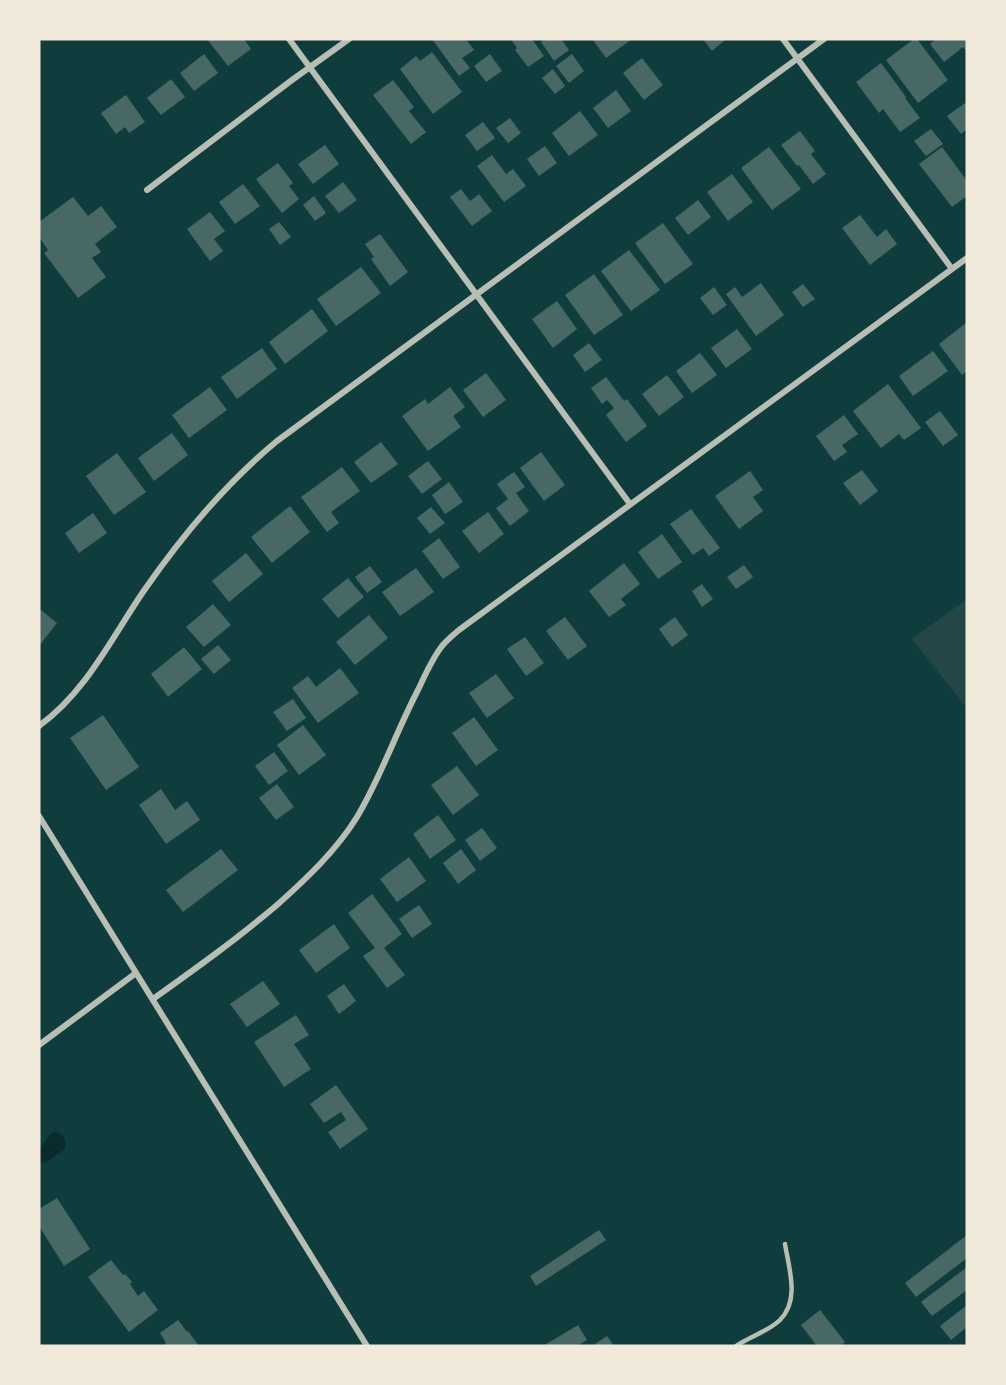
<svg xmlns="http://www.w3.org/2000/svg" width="1006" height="1385" font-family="Bitter,serif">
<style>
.green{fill:#244646}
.water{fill:#0a2a2b}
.building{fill:#486865}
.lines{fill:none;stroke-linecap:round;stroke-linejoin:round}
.service{stroke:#b8beb3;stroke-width:4.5}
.minor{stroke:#b8beb3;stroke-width:6}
</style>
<rect width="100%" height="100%" fill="#0f3d3e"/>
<path class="green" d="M967,599V708L912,639Z"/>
<path class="water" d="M54,1132C64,1133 68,1141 64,1150L46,1162L41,1163L39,1161V1149C46,1144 46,1136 54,1132Z"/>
<path class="building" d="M207,39H244L251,49L228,66Z
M432,39H466L474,50L462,58L470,68L459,76Z
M515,39H532L544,56L528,67L515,50L517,48L512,41Z
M545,39H561L569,50L554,61L541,42Z
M594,39H632L606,58L593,40Z
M703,39H726L712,51Z
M914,39H917L948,80L918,103L886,60Z
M936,39H967V52L963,47L944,62L930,44Z
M432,52L462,92L433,114L400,69L416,56L420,61Z
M204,54L218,73L194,91L180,73Z
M490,54L502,71L486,82L474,66Z
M572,54L584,71L569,83L556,66Z
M642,58L663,85L644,100L623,73Z
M881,63L906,97L905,98L920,118L900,132L883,109L879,113L856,82Z
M553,69L565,86L555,94L542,78Z
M171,79L185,97L161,115L147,98Z
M393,80L414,107L409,111L426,132L411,144L373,95Z
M616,90L631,111L608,128L593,108Z
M126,95L145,122L129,133L125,127L116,134L101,113Z
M965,103L967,105V129L961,134L947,116Z
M580,111L598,135L569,156L552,133Z
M510,118L521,133L508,143L496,128Z
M483,122L495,138L477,151L465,135Z
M931,129L943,144L926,156L914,141Z
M800,131L815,151L811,154L826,174L813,184L799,165L797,166L781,145Z
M325,145L339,164L313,184L298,164Z
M545,146L557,163L539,176L527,159Z
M769,147L801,189L772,210L741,168Z
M942,147L967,181V196L952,207L919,164Z
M492,155L506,174L513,169L526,186L504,202L477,166Z
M278,163L293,183L289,186L299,199L282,213L256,179Z
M732,174L753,202L728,221L707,192Z
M343,182L357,200L339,213L325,196Z
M243,184L260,206L235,224L219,202Z
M461,189L470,201L479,194L492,211L472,226L450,197Z
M314,196L326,213L315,221L303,205Z
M73,197L88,216L101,206L117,227L95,244L101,252L92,258L106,277L78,298L44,253L48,250L39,237V222Z
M698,200L711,217L688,235L675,218Z
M210,212L225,231L214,239L223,251L210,261L187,229Z
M860,215L877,237L886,229L897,244L870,265L842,228Z
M279,222L291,237L280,245L269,229Z
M663,223L693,264L665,284L635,243Z
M380,234L408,272L390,286L371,259L374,257L365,244Z
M629,250L660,290L631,311L601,271Z
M361,267L381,293L336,326L317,299Z
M594,274L623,315L594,335L565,295Z
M761,283L784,315L756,336L726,294L735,287L742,297Z
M803,284L815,299L803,307L792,292Z
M714,287L727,305L713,315L700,298Z
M557,301L577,329L553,348L532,319Z
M312,309L328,331L285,364L269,342Z
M966,323L967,325V371L962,375L939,344Z
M737,329L752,349L726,368L711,348Z
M589,343L602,360L585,372L573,355Z
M262,348L277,369L237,399L221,377Z
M933,351L948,371L913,396L899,376Z
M700,353L717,375L692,393L676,371Z
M486,373L506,400L483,417L463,390Z
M667,375L684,397L659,416L642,394Z
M606,377L624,401L627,399L647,426L626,442L606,415L614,408L607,400L602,404L591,388Z
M888,384L921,428L904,440L899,434L881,448L853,411Z
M210,387L227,410L189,438L172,415Z
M450,387L465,407L453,416L461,427L428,451L402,416L425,399L428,404Z
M940,411L958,435L943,446L925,422Z
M844,415L858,434L842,445L847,452L834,461L816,436Z
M172,433L188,455L154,481L138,458Z
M381,442L398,464L371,483L354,462Z
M541,452L565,485L544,501L520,468Z
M117,453L146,492L114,515L86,476Z
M428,461L442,479L422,494L408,476Z
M342,467L360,491L331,512L339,523L327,532L301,497Z
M862,470L878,491L860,505L843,483Z
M750,471L763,490L753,497L763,511L739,529L715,496Z
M514,472L525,487L516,493L529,511L510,526L496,508L508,499L497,484Z
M449,482L463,502L445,514L432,495Z
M290,506L310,532L272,563L251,537Z
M431,507L445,523L430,534L417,518Z
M691,509L720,548L709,556L703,548L693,555L670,524Z
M488,512L504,534L479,553L462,531Z
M93,513L107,533L79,553L65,533Z
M662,534L682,562L658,579L638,552Z
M439,538L460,567L443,579L422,551Z
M246,553L263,574L229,602L212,581Z
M624,563L640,584L621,599L626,605L609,617L589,591Z
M744,565L753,577L736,589L727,577Z
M370,566L382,582L367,593L355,577Z
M416,568L434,592L400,616L382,592Z
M348,578L364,597L338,618L322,599Z
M702,584L713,599L702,607L692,591Z
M213,604L231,625L204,647L186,627Z
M41,610L57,623L39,646V613Z
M369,615L388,638L355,665L336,642Z
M565,617L587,646L568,660L546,631Z
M675,617L688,635L672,647L659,629Z
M525,637L544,663L526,676L507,649Z
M218,645L231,660L214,674L201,659Z
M184,647L202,669L168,697L151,674Z
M340,668L359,693L318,723L292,688L308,676L316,687Z
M496,674L514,698L487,718L469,693Z
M293,699L306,718L287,731L273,712Z
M103,715L139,767L106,790L70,738Z
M474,717L498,750L476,766L452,733Z
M303,725L326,755L299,775L277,745Z
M274,752L288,771L269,785L255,766Z
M457,766L479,795L453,815L431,785Z
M277,784L294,807L276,820L259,798Z
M161,789L175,810L187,801L200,820L166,844L139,805Z
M438,815L456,840L430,859L413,834Z
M482,828L497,848L480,861L465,840Z
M221,849L238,870L183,912L166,890Z
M461,849L476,870L458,884L443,863Z
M409,857L426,881L397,902L380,879Z
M372,894L402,934L384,948L405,975L387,988L363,956L375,948L348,913Z
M419,905L432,924L412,938L399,919Z
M334,924L350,948L316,973L299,950Z
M263,981L280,1004L247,1027L230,1004Z
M344,984L356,1001L339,1014L327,996Z
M296,1015L309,1035L294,1044L311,1069L284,1087L254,1042Z
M336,1085L368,1129L340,1149L328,1132L346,1120L341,1112L324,1123L310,1104Z
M57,1198L90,1249L64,1266L39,1226V1209Z
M599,1230L606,1240L536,1286L530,1276Z
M967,1235V1258L916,1297L905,1283Z
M111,1260L123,1275L125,1274L132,1282L130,1284L138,1296L144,1291L158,1310L129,1332L88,1277Z
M967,1267V1290L932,1316L921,1302Z
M967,1305V1327L951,1340L940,1326Z
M820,1310L845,1342L840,1346H817L801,1325Z
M178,1320L187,1332L188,1331L199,1346H162L166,1343L160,1333Z
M578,1325L587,1340L577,1346H543Z
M607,1336L614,1346H592Z"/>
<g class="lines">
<path class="service" d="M736,1346C749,1337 769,1331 780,1320C800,1300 789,1269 785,1244"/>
<path class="minor" d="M289,39L630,504
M783,39L952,269
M147,190L292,80L349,39
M39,726C86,692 111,639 143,592C181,537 225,484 277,441L824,39
M39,816L367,1346
M153,999C195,969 237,939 277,905C306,879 336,851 357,817C381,777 396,732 418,690C425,675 432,659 442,646C447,640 453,635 459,630L967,258
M39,1045L136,973"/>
</g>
<rect width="1006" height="1385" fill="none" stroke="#f1e9da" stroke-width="81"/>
</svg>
